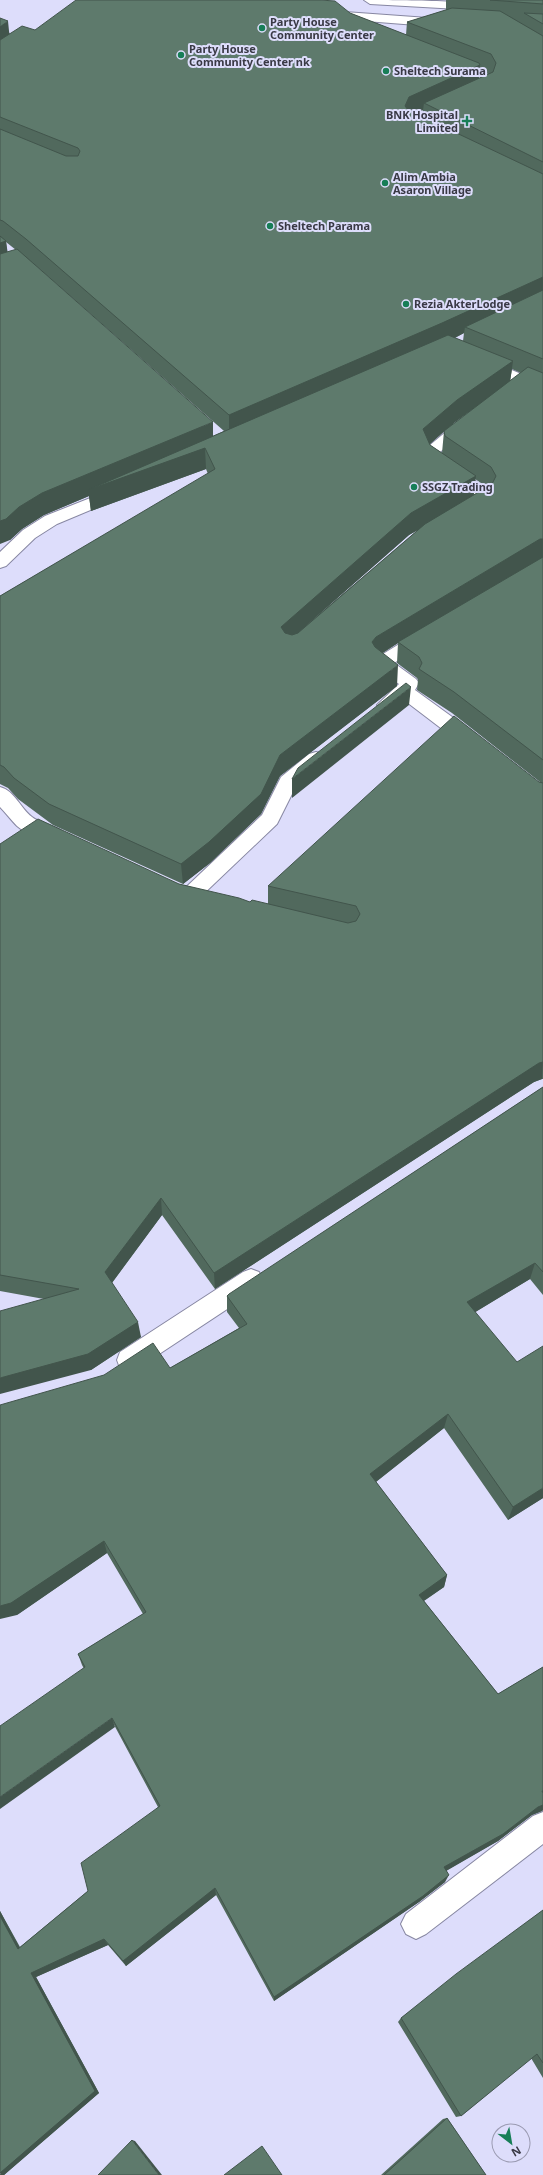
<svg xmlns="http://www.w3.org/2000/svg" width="543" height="2175" font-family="'Noto Sans',sans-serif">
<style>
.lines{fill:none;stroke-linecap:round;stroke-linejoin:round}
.minor-casing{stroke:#8787a2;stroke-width:2}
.primary-casing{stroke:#8787a2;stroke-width:2}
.minor{fill:#fff;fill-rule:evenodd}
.primary{fill:#fff;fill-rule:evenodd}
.wall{fill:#51695d;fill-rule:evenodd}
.shaded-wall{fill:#42554c}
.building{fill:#5e7a6c;stroke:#42554c}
.poi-dot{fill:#177e57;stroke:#ddddfb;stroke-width:1.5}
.labels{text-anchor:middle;stroke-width:4;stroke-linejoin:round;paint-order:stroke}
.far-poi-label{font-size:11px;font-weight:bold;fill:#393945;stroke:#ddddfb;text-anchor:start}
</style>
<rect width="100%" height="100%" fill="#ddddfb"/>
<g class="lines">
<g class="minor-casing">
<path id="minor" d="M483,358L543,383V394L478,366L475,363L478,360Z
M466,418L472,420L474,423L472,426L440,452L442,458L487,489L492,498L488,505L467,515L461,514L459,510L461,506L476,498L475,496L429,465L423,451L460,420Z
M118,487L124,488L126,492L124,496L57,524L35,538L6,566L0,568V552L23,530L45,516Z
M423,631L429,633L432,637L429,641L394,663L416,679L419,683L415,690L477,735L479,740L477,745L470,747L463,745L404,700C396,707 390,713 379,710L377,705L399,684L375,667L372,663L375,659L417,633Z
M316,752L323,754L325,759L323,764L296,786L277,824L195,902L188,905L181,902L178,897L181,892L262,815L281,777L309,754Z
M0,787C15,791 20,808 32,817C42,825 60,825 67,837L64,842C53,845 26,834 17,826C11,820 6,813 0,807Z
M251,1269L259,1272L263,1280L259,1288L138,1368L129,1371L120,1368L117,1360L120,1352L243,1272Z
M543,1812V1844L426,1934L416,1939L406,1934L401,1924L406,1914L533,1816Z"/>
</g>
<g class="primary-casing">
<path id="primary" d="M364,0C380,0 476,0 482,6L476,10L370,4Z
M331,11L442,19L448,23L442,27L327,18L325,15Z"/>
</g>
<use href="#minor" class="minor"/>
<use href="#primary" class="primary"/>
</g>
<path class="wall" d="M446,0H543V1079H542L534,1082L215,1289L162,1215L112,1283L141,1337L91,1370L44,1299L0,1291V844L179,884L250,902L268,904V886L539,782H540L452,713L417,690L418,680L417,678L397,663L398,643L383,653L397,686L280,776L261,814L210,863L183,884L53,825L18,799L8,788L0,784V596L208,474L206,469L91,511L89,496L44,515L22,529L10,540L0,243V18L10,34L35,30L350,13L406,35L407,22L446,10ZM479,71L488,74L479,78ZM423,110V117L416,114ZM6,242L16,250L7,252ZM29,260L224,431L213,436ZM464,333L463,341L455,338ZM512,369L521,373L510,381ZM477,406L447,429L455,422ZM444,431L442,453L430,445V444ZM475,479L487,487L474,495ZM418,530L297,633L409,535Z
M543,1087V1295L530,1279L475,1312L543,1498L508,1520L444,1428L376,1482L447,1575L444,1587L424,1601L498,1694L543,1667V1810L542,1811L532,1815L498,1841L447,1870L445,1882L419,1902L274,2001L216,1895L126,1966L108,1945L36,1977L99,2093L4,2175L0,1911L20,1947L88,1891L158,1807L82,1665L78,1654L143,1614L107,1553L17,1615L170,1368L239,1328L227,1312V1296Z
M543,1910V2078L531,2058L461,2116L456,2117L398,2022L401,2018Z
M447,2118L486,2175H381L443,2119Z"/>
<path class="shaded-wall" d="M8,21L10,41L0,49V27Z
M480,65L478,85L424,103L423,110L407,118L405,106L409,97Z
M6,241L9,262L0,265V243Z
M543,277V297L465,327L464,333L440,345L229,436V415Z
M513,361L510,382L455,422L422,451L423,429L457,400Z
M213,422V444L205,448L206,469L91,511L89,496L44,515L22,529L10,540L0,544V521L19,507L42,493Z
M476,476L473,498L409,535L281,648V627L411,513Z
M540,539H543V559L398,642V643L374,658L372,642L376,637Z
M398,665L397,686L280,776L261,814L210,863L183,884L181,864L280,755Z
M411,687L409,705L292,798V779Z
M543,1062L542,1079L534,1082L215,1289L214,1273L539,1063Z
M161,1198L162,1215L108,1288L105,1272Z
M535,1263L530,1279L464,1319L467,1302Z
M138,1322L141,1337L91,1370L0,1394V1378Z
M448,1414L444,1428L368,1488L370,1474Z
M543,1488V1498L508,1520L513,1507Z
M104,1541L107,1553L17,1615L0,1619V1606Z
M447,1575L444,1587L416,1606L419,1595Z
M112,1718L115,1727L0,1809V1797Z
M543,1805V1810L542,1811L532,1815L498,1841L441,1874L444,1867L538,1807Z
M449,1875L445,1882L419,1902L274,2001V1997Z
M215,1888L216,1895L126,1966L123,1961Z
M0,1911L23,1954L18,1949L0,1916Z
M104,1939L108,1945L36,1977L99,2093L4,2175H0L31,1973Z
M132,2140L135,2141L162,2175H159Z"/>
<path class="building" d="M76,0H320L335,1L350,13L479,63L480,65L409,97L405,106L408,110L543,174V277L442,323L229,415L26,239L3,221L0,220V129L66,156H78L80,151L78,148L0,117V40L22,26L35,30Z
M490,0H543V4Z
M452,8L500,11L543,36V162L424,103L493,72L496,63L491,54L407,22Z
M524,13L543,14V24Z
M0,18L8,21L0,27Z
M0,236L6,241L0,243Z
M17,249L213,422L42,493L19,507L6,519L0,521V254Z
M543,290V359L465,327Z
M448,335L513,361L457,400L423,429L430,445L476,476L411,513L281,627L285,633L292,635L298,633L425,524L492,484L496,476L491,467L445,436L444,431L528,367L543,373V539H540L376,637L372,642L375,647L398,665L280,755L261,794L209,842L181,864L49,804L14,778L4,767L0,765V596L215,469L205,448L88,490Z
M543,557V760L454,692L419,669L422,663L419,657L398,642Z
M406,683L411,687L292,779L298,768Z
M454,716L539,782L543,783V1062L539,1063L214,1273L161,1198L105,1272L138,1322L88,1354L0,1378V1311L79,1289L0,1275V844L38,819L179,884L239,898L250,902L252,900L348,923L356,921L360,914L356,906L268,886Z
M543,1087V1272L535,1263L467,1302L517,1362L543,1346V1488L513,1507L448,1414L370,1474L447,1575L419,1595L498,1694L543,1667V1791H542L543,1793V1805L538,1807L503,1834L444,1867L449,1875L423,1896L274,1997L215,1888L123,1961L104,1939L31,1973L95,2091L0,2173V1916L18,1949L88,1891L81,1863L160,1806L112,1718L0,1797V1726L85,1667L78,1654L146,1612L104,1541L11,1603L0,1606V1405L104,1375L153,1343L170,1368L247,1324L227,1296L229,1294Z
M543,1910V2063L537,2054L461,2116L401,2018L456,1974Z
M447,2118L486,2175H384Z
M132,2140L159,2175H98L99,2174Z
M262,2146L282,2175H224Z"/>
<g class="poi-dot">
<circle cx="262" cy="28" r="4"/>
<circle cx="181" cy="55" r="4"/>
<circle cx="386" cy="71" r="4"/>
<path d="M465 115h4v4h4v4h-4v4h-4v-4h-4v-4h4z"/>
<circle cx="385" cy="183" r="4"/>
<circle cx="270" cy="226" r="4"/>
<circle cx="406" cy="304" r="4"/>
<circle cx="414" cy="487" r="4"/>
</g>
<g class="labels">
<g class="far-poi-label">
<text x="270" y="26">Party House<tspan x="270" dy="13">Community Center</tspan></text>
<text x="189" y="53">Party House<tspan x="189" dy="13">Community Center nk</tspan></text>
<text x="394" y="75">Sheltech Surama</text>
<text x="458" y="119" text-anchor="end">BNK Hospital<tspan x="458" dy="13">Limited</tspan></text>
<text x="393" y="181">Alim Ambia<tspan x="393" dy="13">Asaron Village</tspan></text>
<text x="278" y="230">Sheltech Parama</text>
<text x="414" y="308">Rezia AkterLodge</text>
<text x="422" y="491">SSGZ Trading</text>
</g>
</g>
<g transform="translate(511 2143) rotate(149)"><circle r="19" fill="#ddddfb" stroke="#9b9bb2"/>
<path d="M0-3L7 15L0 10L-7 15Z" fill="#177e57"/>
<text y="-6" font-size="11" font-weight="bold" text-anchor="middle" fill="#393945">N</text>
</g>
</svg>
